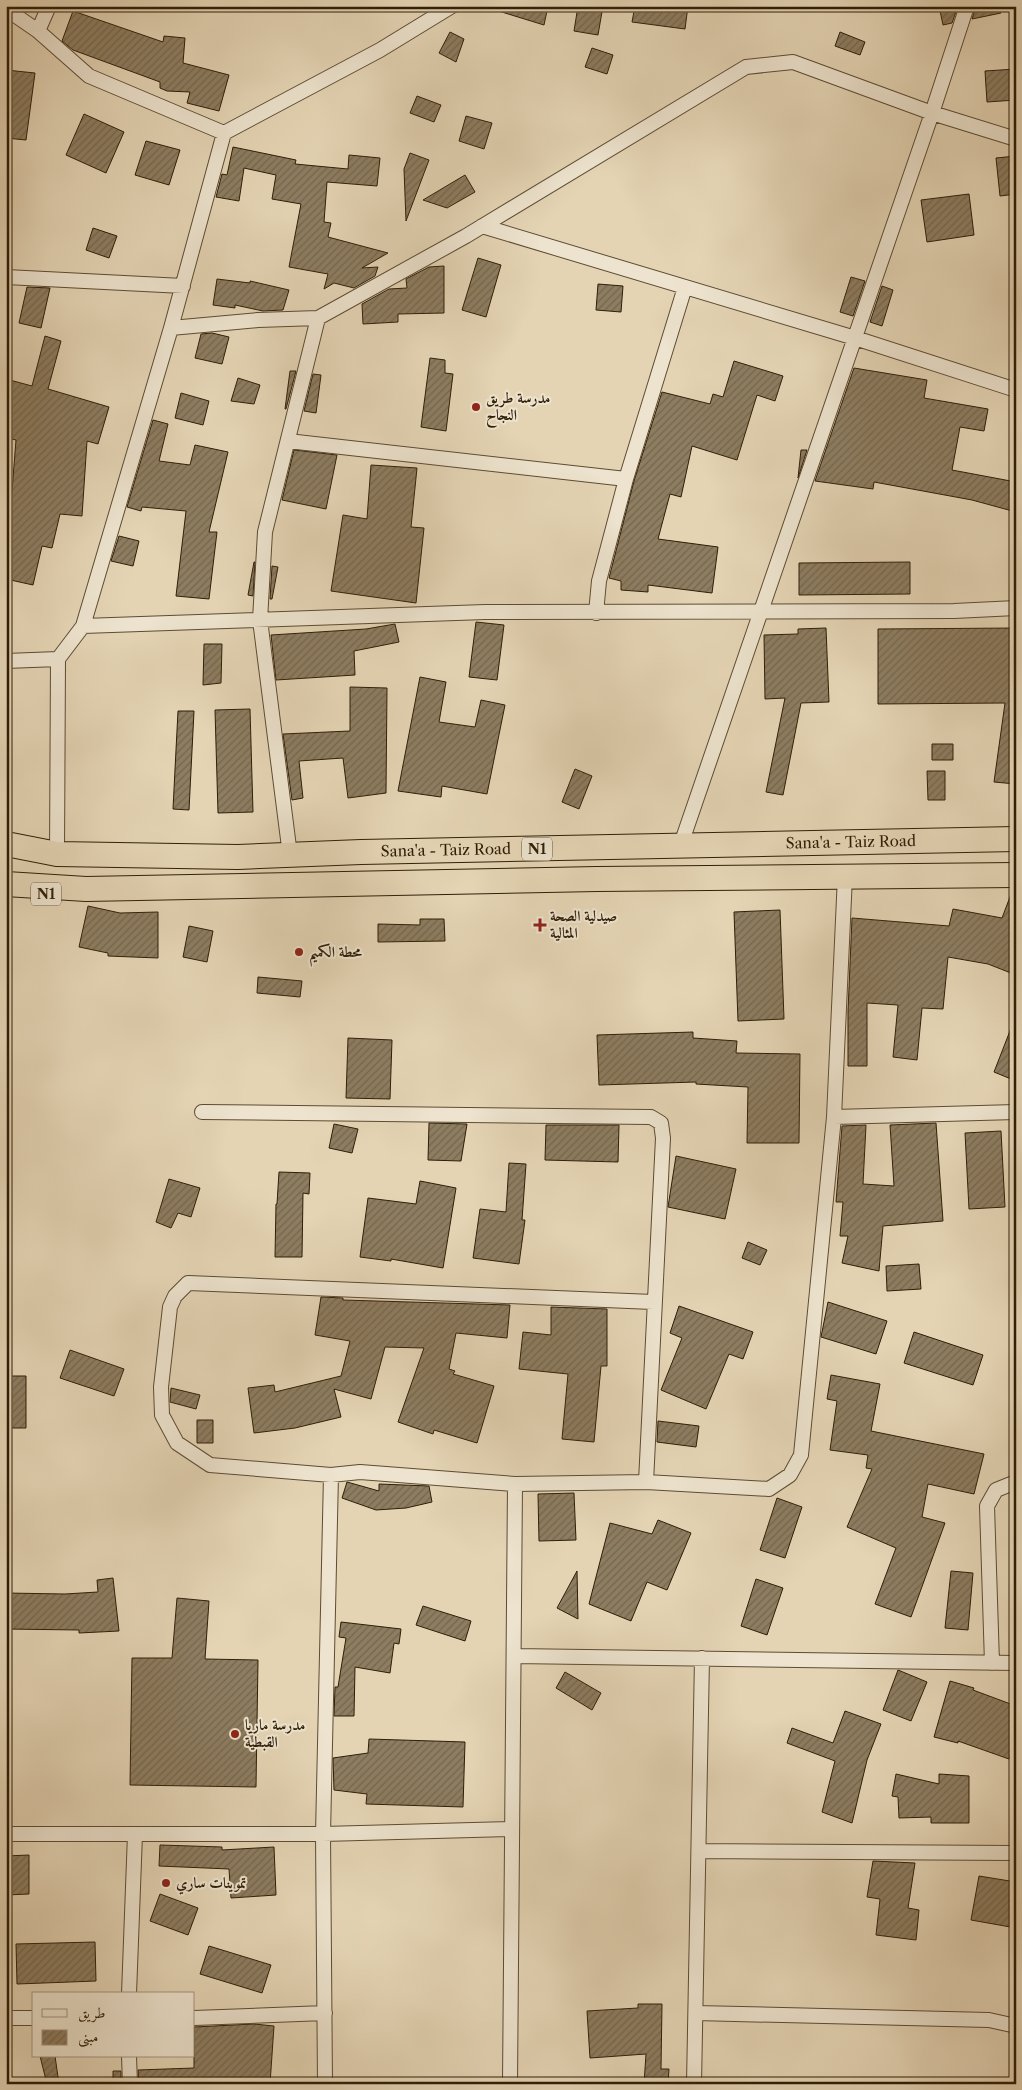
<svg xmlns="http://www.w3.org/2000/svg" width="1022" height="2090" font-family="'Libre Caslon Text',Amiri,serif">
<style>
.building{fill:url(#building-hatch);stroke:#2f1e08}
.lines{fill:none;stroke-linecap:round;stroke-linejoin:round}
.minor-casing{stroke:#5c4c33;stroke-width:16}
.trunk-casing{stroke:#2f1e08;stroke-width:26}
.minor{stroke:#ede3ce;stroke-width:14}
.trunk{stroke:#e4d4b4;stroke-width:24}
.poi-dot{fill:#8f2418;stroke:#ede3ce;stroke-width:2}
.labels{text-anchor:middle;stroke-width:4;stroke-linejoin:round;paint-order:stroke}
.shield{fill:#ede3ce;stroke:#685943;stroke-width:1}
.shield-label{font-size:14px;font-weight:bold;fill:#2f1e08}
.poi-label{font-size:15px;font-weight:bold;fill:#2f1e08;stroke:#ede3ce;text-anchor:start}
.street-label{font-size:15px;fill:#2f1e08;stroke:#ede3ce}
</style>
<defs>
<pattern id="building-hatch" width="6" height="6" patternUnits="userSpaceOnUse" patternTransform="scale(1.25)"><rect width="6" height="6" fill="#8d7d61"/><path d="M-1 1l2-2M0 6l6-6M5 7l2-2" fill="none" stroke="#74664e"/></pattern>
</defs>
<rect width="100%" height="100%" fill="#e4d4b4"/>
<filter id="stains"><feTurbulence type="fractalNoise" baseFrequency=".004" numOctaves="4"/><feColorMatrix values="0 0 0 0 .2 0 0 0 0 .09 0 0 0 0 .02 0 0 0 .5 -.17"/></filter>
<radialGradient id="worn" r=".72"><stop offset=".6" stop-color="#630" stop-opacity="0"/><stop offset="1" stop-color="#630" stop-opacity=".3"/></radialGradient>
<path class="building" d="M492,6H548L544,25L492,9Z
M578,6H603L598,35L574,31Z
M635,6H688L685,29L632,22Z
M939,6H958L952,23L943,25Z
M976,6H1001V13L972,19Z
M73,11L163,42L164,36L185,38L183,63L229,75L219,111L187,103L190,92L167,91L160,88V82L73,50L62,41Z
M450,32L464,39L456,62L439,53Z
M840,32L865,42L860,55L835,46Z
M592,48L613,55L607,74L585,67Z
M1016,69V100L987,102L985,71Z
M6,70L35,73L26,140L6,138Z
M417,96L441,105L434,122L410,113Z
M84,114L124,132L106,173L66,155Z
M466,116L492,123L484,149L459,141Z
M146,141L180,150L169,185L135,175Z
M233,147L296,160L295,164L348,169L349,155L380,158L377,186L327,182L324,222L331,223L328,237L388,253L362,268L378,267L375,276L354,288L334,283L324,289L328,274L289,267L301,204L272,199L276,175L244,168L239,201L216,197L222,174L227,175Z
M410,153L429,160L406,221L404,169Z
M1016,156V194L1000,196L996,158Z
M465,175L475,192L447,208L423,200Z
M969,194L974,235L927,242L921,200Z
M93,228L117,236L109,258L86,250Z
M478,258L501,265L486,317L462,310Z
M444,266V313L398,314V322L363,324L362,304L389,289L407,288L406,279L429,267Z
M851,277L865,281L853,316L840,312Z
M217,279L250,283V281L289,290L283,310L263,311L235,305V308L213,305Z
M598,284L623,286L621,312L596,310Z
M882,286L893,290L882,326L870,322Z
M27,287L50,288L41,328L19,323Z
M212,333L229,337L222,364L195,358L201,334Z
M45,336L61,341L48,389L109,407L98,444L87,441L82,516L60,514L52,548L42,546L33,585L6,579V502L11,503L16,440L8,438L12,424L6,423V379L32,386Z
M430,358L445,360V373L453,374L446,431L421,427Z
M734,361L783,376L775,401L757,395L737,460L692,446L681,497L670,494L658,539L718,547L712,593L648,585V592L621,590V581L609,578L634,481L662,392L710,404L713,394L723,397Z
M854,368L927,380L924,398L988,409L984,431L960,427L952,470L1016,482V512L972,500L874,482L873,489L815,481Z
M290,371H296L286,409H285Z
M313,374L321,375L316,413L304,411Z
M238,378L260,385L254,404L231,401Z
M181,393L209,401L203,425L175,418Z
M153,420L168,424L159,461L190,465L195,445L228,452L209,532H217L209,599L176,596L186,511L142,507L141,511L127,507Z
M294,450L337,455L326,509L282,500Z
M801,450H807L798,478Z
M371,465L417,468L411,527L424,528L416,603L331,591L343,515L367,519Z
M119,536L139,541L133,566L111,561Z
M254,562H255L253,596L248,595Z
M910,562V594L799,595V563Z
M272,566L278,567L272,599H270Z
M476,622L504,625L497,680L469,677Z
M395,624L399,642L354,651L355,675L276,680L271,635L366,629Z
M826,628L829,702L801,703L783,795L766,792L785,698L765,699L764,635L798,634V629Z
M1016,628V784L994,782L1005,703L878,704V629Z
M204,644H222L221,683L203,685Z
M420,677L446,682L439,722L475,727L481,700L505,705L487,794L442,786L441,797L398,791Z
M350,687L387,688L386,793L348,798L343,758L299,761L303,798L292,800L283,734L350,731Z
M250,709L253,812L218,813L215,710Z
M178,711H194L189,810L173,809Z
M932,744H953V760H932Z
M575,769L592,776L579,809L562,802Z
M927,771H945V800H928Z
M1013,889H1016V975L988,964L948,957L943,1009L922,1008L917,1060L893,1057L898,1005L867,1003V1066H848V1011L852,918L949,926L953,909L1002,918Z
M88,906L120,913L158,912V958L108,956V953L79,947Z
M780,910L784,1019L738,1021L734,912Z
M420,919H444L445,941L378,942V924L420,925Z
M189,926L213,931L207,962L183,957Z
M258,977L302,981L300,997L257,993Z
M1015,1018H1016V1081L994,1072Z
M693,1032V1038L737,1041L736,1053L800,1054L799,1143H747L748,1087L696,1084V1082L599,1085L597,1035Z
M348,1038L392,1040L390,1099L346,1098Z
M429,1123L467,1124L461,1161L428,1160Z
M936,1123L943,1221L883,1226L879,1271L842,1263L848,1236H840L843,1202H836L842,1126L866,1125L863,1184L894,1186L890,1125Z
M334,1124L358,1129L352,1153L329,1148Z
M546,1125H619L618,1162L545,1160Z
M1001,1131L1005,1207L969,1209L965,1133Z
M676,1156L736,1169L725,1219L668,1207Z
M509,1163L526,1164L522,1220H525L519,1264L473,1258L480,1209L506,1212Z
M279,1172L310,1173L309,1194L303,1193L302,1257H275L276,1204H277Z
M169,1179L200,1188L191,1217L178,1213L171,1228L156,1222Z
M420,1181L456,1188L443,1268L391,1259V1261L360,1257L368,1198L416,1204Z
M748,1242L767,1250L760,1265L742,1258Z
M919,1264L921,1289L887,1291L886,1266Z
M321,1297L343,1298V1300L510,1305L507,1338L456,1333L449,1369L455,1371L453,1374L494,1386L477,1443L434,1430L433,1434L398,1422L424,1348L385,1347L371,1399L334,1389L341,1417L295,1428L254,1433L248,1388L274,1385L275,1392L341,1376L350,1341L315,1335Z
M828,1302L887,1321L876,1354L821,1337Z
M679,1306L753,1332L743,1359L729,1354L706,1409L661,1390L682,1338L670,1333Z
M551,1307L607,1309V1366H601L594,1442L562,1439L568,1374L519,1369L523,1332L551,1335Z
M914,1332L983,1355L973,1385L904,1363Z
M70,1350L124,1369L114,1396L60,1378Z
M831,1375L880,1384L871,1431L984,1454L974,1494L928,1484L922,1517L945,1523L911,1617L875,1604L896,1548L847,1527L872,1469L866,1468L868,1455L830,1450L837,1401L827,1399Z
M6,1376H26V1428H6Z
M171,1388L200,1395L196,1409L170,1402Z
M197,1420H213V1443H197Z
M658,1421L699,1426L696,1447L657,1442Z
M347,1482L379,1491V1484L429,1486L432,1502L406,1508L376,1510L342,1498Z
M574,1493L576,1540L539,1541L538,1494Z
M777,1498L802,1507L785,1558L760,1550Z
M658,1520L691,1533L667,1590L647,1582L631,1621L589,1604L610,1523L652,1534Z
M577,1571L578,1619L557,1608Z
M951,1571L973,1573L968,1630L945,1628Z
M113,1578L119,1631L79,1633V1630L6,1629V1593L65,1594L98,1592L97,1580Z
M756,1579L783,1588L767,1635L741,1626Z
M177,1598L209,1601L205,1659L258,1660L256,1787L130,1785L132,1658H172Z
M423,1606L471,1621L465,1641L416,1625Z
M341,1622L401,1629L399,1644L394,1643L390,1673L355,1667L354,1716H334L335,1687H338L346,1638L339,1637Z
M898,1670L927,1682L911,1721L883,1710Z
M565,1672L601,1693L592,1710L556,1688Z
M950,1681L974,1688L973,1690L1016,1706V1740L1009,1759L958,1741V1743L934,1737Z
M845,1711L881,1724L867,1760L852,1823L822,1812L835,1761L787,1743L792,1728L833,1743Z
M369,1739L465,1742L463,1807L366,1804L367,1794L334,1790L333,1758L368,1753Z
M896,1774L939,1784V1774L969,1776V1823H931V1817L899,1818L898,1797L892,1796Z
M160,1845L222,1847V1850L274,1847L276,1895L231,1898L229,1869L159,1866Z
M29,1855V1894L6,1895V1856Z
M873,1861L915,1863L908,1908L919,1910L916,1940L876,1935L880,1899L867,1897Z
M979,1876L1016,1882V1928L971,1920Z
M160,1894L198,1908L188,1935L150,1921Z
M95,1942L96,1981L17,1984L16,1944Z
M209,1946L271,1965L262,1993L200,1974Z
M638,2004H662L661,2069H669L668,2084H644L646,2054L590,2058L587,2011L638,2008Z
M254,2024L274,2026L270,2084H139L138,2070L194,2068V2027Z
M40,2056H55L59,2084H47Z
M113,2071H121V2084H113Z"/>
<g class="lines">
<g class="minor-casing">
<path id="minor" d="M967,6L932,113L1016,139
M6,9L38,31L89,76L224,133
M38,31L49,6
M482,226L855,338L1016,390
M6,277L183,286
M171,328L258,320L318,318L466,236L746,67L793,62L932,113L680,847
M288,441L626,479
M596,613L599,581L626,479L685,287
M83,626L485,612L954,611L1016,608
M6,661L58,659
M57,854L58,659L83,626L171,328L224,133L380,50L452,6
M290,855L260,620L265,532L318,318
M202,1112L651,1117L661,1123L663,1138L646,1482
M834,1117L1016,1112
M653,1302L188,1283L175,1296L170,1307L161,1387L162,1415L177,1443L210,1465L331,1475L360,1472L515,1484L646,1482L769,1489L790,1475L801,1455L834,1117L845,876
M514,1656L1016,1663
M992,1663L987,1506L996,1490L1016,1482
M6,1834H323L512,1829
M699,1851L1016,1853
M129,1994L135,1834
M696,2013L989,2020L1016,2026
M6,2018H34
M194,2018L325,2013
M129,2056L130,2084
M325,2084L323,1834L331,1475
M510,2084L515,1484
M694,2084L702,1658"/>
</g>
<g class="trunk-casing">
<g id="trunk">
<path id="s1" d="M6,844L57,854L238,857L361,852L1016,839"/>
<path d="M6,884L86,889L597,879L1016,875"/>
</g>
</g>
<use href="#minor" class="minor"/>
<use href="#trunk" class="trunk"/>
</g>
<g class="poi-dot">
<circle cx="476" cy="407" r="5"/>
<path d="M537.5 917.5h5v5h5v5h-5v5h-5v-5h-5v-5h5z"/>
<circle cx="299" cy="952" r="5"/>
<circle cx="235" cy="1734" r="5"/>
<circle cx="166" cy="1883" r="5"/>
</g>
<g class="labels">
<g class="shield">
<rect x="522" y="837.5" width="30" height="23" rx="4"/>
<rect x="31" y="882.5" width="30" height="23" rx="4"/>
</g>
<g class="shield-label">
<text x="537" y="854">N1</text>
<text x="46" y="899">N1</text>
</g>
<g class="poi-label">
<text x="486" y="403">مدرسة طريق<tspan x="486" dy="17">النجاح</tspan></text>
<text x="550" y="921">صيدلية الصحة<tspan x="550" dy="17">المثالية</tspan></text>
<text x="309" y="957">محطة الكميم</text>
<text x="245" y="1730">مدرسة ماريا<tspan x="245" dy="17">القبطية</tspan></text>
<text x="176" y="1888">تموينات ساري</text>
</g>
<g class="street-label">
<text dy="5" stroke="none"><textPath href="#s1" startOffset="846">Sana'a - Taiz Road</textPath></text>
<text dy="5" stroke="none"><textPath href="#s1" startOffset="441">Sana'a - Taiz Road</textPath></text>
</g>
</g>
<rect width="1022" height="2090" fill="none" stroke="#e4d4b4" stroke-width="25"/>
<rect x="8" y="8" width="1007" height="2075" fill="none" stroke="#2f1e08" stroke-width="2.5"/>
<rect x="12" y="12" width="997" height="2065" fill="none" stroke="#2f1e08"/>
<rect x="32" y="1992" width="162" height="65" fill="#ede3ce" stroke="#a1947f"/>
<rect x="42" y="2009" width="25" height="8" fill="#ede3ce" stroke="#a1947f"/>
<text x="78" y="2018" font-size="15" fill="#2f1e08">طريق</text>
<rect x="42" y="2030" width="25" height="15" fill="url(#building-hatch)" stroke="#a1947f"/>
<text x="78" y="2042" font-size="15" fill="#2f1e08">مبنى</text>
<rect width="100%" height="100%" filter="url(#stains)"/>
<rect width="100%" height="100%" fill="url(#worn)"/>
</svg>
